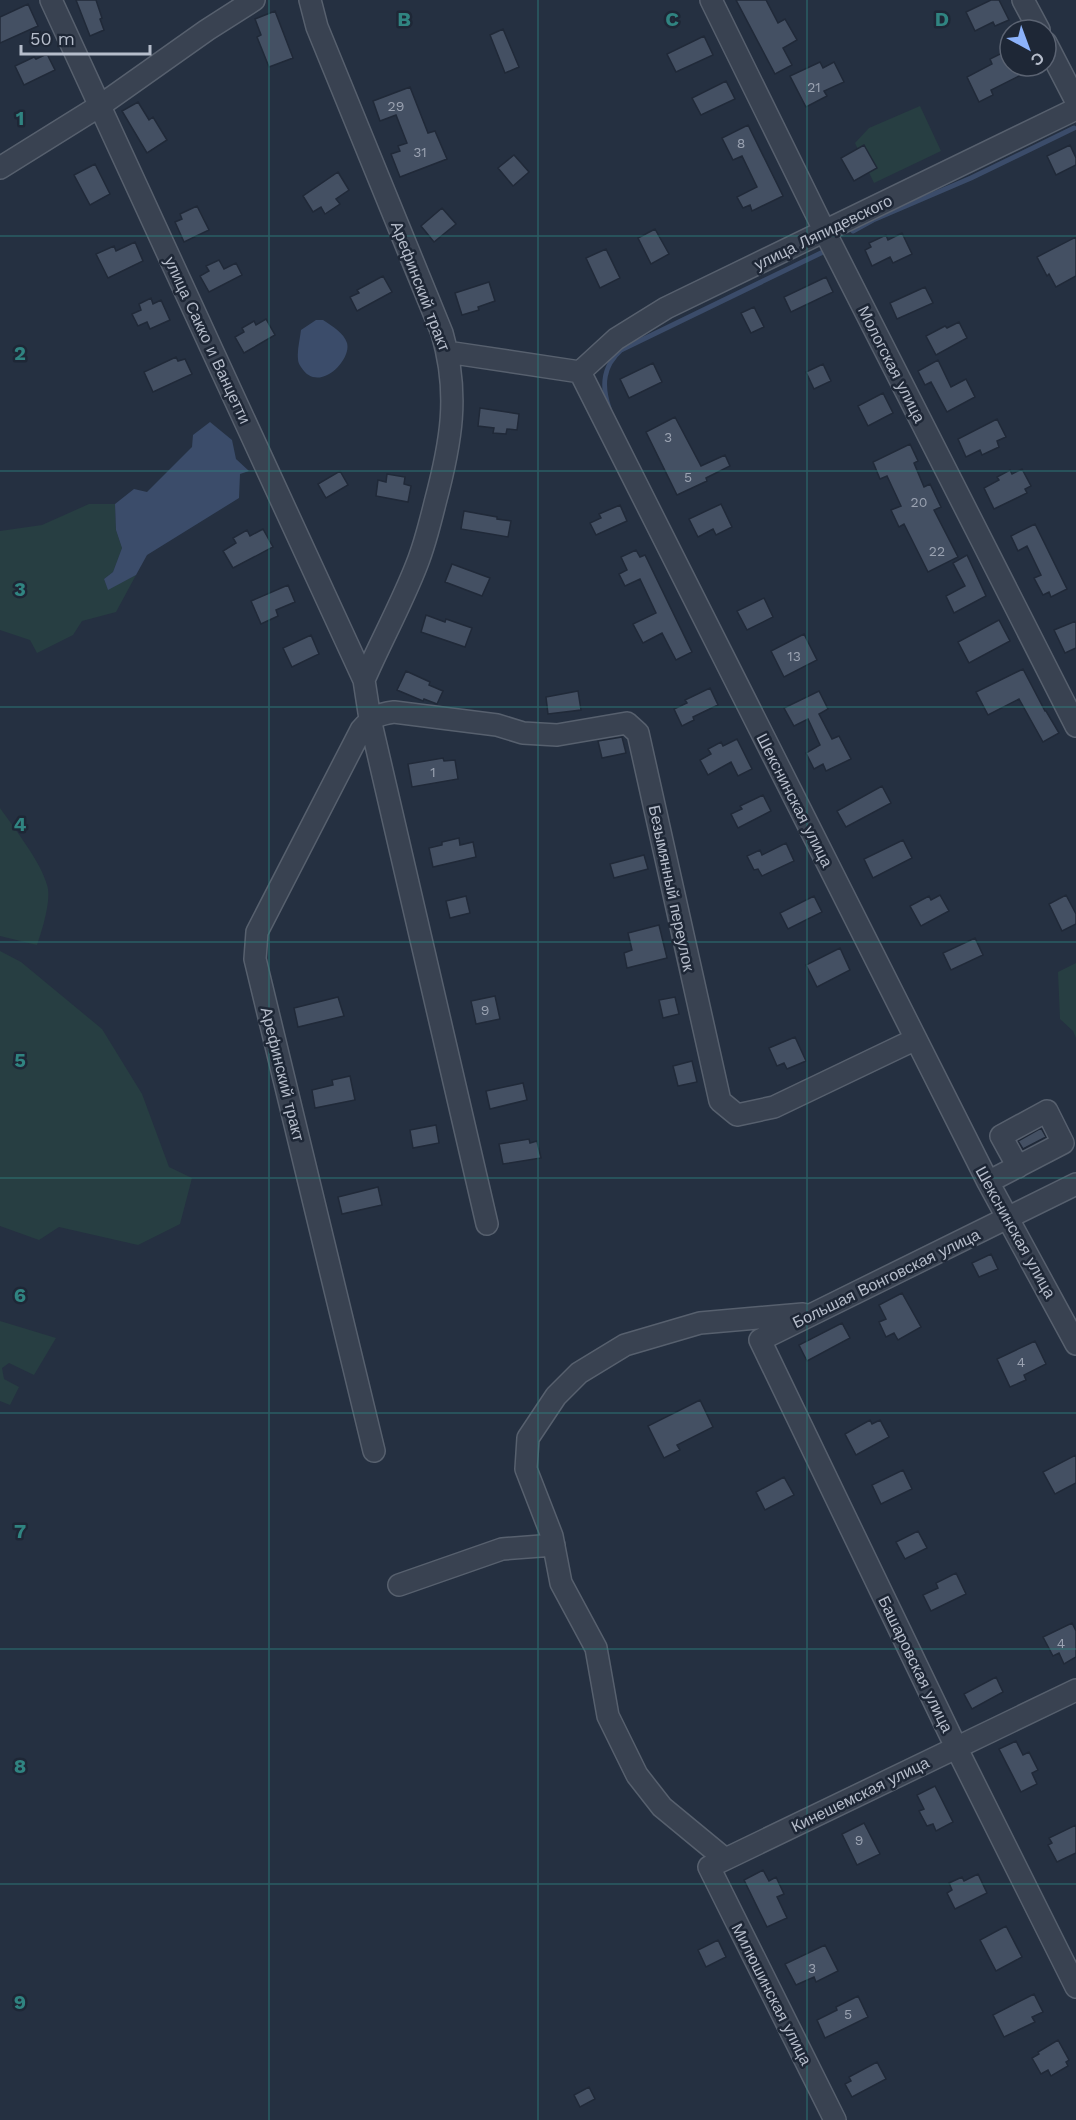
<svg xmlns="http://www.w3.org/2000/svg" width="1076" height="2120" font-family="'Work Sans',sans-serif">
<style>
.green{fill:#273e42}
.water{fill:#3b4c6a}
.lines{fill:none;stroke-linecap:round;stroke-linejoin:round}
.stream{stroke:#3b4c6a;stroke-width:5}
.building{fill:#445063;stroke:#202938;stroke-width:1.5}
.minor-casing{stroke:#57606e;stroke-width:24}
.minor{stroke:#394251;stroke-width:21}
.grid{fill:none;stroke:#308481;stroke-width:1.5;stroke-opacity:0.55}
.labels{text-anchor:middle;stroke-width:5;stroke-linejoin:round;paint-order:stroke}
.number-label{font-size:14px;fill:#9aa2b1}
.street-label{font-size:16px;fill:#b6bdcb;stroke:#1e2736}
.grid-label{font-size:20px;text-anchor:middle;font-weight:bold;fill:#308481;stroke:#1e2736;stroke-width:5;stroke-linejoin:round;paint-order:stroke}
</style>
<rect width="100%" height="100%" fill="#253041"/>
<path class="green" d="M920,106L941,151L874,183L855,143L869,128Z
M89,504H115L116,530L122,548L113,572L104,579L108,589L136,575L116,612L82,621L73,635L37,653L30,640L0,630V531L42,525Z
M0,808C14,828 41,862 47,885C52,899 42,930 37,945L0,936Z
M0,951L21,962L102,1029L142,1094L169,1167L192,1178L180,1224L138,1245L59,1227L39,1240L0,1226Z
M1076,963V1038L1073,1031L1060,1019L1058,972Z
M0,1321L56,1338L34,1375L9,1363L2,1368L4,1379L19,1387L10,1405L0,1401Z"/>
<path class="water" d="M316,320H323C332,326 344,333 347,343C352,360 318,395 301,367C299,364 298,362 298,359C297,350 300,339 301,330Z
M210,422L232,440L236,459L249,471L240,474L239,498L147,555L136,575L108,590L104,579L113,572L122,548L116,530L115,504L134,489L147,492L192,447L193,435Z"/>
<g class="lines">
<path class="stream" d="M853,231L873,220L971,178L1074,128
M609,408C601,385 603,366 621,350L823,252"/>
</g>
<path class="building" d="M76,0H96L102,18L100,19L104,30L90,36Z
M736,0H766L778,23L785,19L797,40L783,48L792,65L775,74Z
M991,0H999L1009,20L995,26L993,22L975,31L966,12Z
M28,4L38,26L0,43V17Z
M275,11L293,58L269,67L257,37L261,35L255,19Z
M503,29L519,67L505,73L490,35Z
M704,36L713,55L676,72L667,54Z
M1010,49V66H1039L991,90L993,95L979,102L967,77L992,64L990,59Z
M47,54L55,70L24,85L15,66L34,57L36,59Z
M820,62L823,68L834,62L844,82L824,91L827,96L806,107L790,76Z
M726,81L735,99L701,115L692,98Z
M410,87L428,133L435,131L447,159L400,177L391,154L400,151L398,146L407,143L396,115L380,121L373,101Z
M138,102L149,120L153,117L167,140L147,153L122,111Z
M748,125L783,196L752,211L750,205L743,208L737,197L757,187L742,156L733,160L722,138Z
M864,145L877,168L854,181L841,158Z
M1070,145L1076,158V165L1056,175L1047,156Z
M514,155L529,172L513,186L498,168Z
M95,164L110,194L90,205L74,175Z
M338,172L349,190L336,199L340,204L325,214L321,207L313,212L303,196Z
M197,206L209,230L184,242L175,222L182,219L180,214Z
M442,208L456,224L434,242L421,226Z
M655,229L669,254L651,264L638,238Z
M902,233L912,254L893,263L890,257L872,266L865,250L871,247L869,243L886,235L888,240Z
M1076,237V276L1056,287L1049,274L1047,276L1037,257Z
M135,242L143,261L108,278L96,254L114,246L116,251Z
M606,249L620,278L600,288L586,258Z
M219,260L224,269L236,263L242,275L209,292L200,276L209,271L206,266Z
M383,276L392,292L357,311L350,297L359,293L357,290Z
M826,277L833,292L791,312L784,297Z
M489,282L495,301L478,307L479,310L462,315L455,293Z
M925,287L933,303L897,319L890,303Z
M151,298L153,304L161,300L170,320L150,329L147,322L138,326L132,314L141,310L139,304Z
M754,307L764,327L751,333L741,313Z
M266,319L275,335L244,353L235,337L244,332L242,328L254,321L256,325Z
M959,322L967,338L936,355L926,336L945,326L947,328Z
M176,357L178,361L185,359L192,374L153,392L144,372Z
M938,360L951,387L966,379L975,397L947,412L931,382L925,385L918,371Z
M653,363L662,382L629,398L620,379Z
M823,364L831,381L814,389L806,372Z
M883,393L893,413L868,426L858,406Z
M480,408L519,414L517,430L507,429L506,434L493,433L494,428L478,426Z
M675,417L701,466L725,455L730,466L706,478L707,481L677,495L646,432Z
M997,419L1006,437L997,441L999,447L982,455L980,450L966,457L958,439Z
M910,444L918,461L914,463L924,487L930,484L941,507L934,510L958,557L928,572L904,524L899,527L891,510L901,506L887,476L880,479L873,462Z
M1022,469L1031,486L1025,489L1027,493L994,509L984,488L999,480L997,477L1010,470L1012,474Z
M340,471L348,485L326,498L318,484Z
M387,474L405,477L404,484L411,486L408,502L376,496L378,480L386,482Z
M721,504L732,527L716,535L713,529L698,537L689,519Z
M620,505L627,521L596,535L590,523L601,518L599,514Z
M464,511L497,517V519L511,521L508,537L461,529Z
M1035,524L1067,589L1051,597L1049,592L1043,595L1034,578L1041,575L1027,546L1018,551L1011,536Z
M263,529L273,547L233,568L223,551L236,543L233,538L247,530L250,536Z
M636,550L640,557L645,555L692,652L676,660L662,633L643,643L633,624L656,613L640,579L625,586L619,574L627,570L621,557Z
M967,555L986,596L954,613L946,596L965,586L953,563Z
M452,564L490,578L482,596L445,582Z
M288,585L295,602L276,610L278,616L261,624L251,601Z
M764,598L773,617L747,630L737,611Z
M426,615L445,622L446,619L472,628L465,647L421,632Z
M999,620L1010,641L969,663L958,642Z
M1076,621V648L1065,653L1054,630Z
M804,634L817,660L784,677L771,651Z
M311,635L319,654L292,667L283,648Z
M1023,669L1045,711H1046L1059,733L1043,742L1019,699L988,715L976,692Z
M406,671L430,682L429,685L443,691L437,704L424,699L423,701L397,690Z
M710,688L718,705L693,717L694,720L682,726L674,709L687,703L685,700Z
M578,691L581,710L548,714L546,697Z
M819,691L828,709L819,714L832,739L839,736L851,759L826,771L823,764L814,769L806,753L820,745L808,719L794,726L784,708Z
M622,737L626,753L602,758L598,741Z
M737,739L752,769L738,776L731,762L708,775L700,760L711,754L708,749L721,742L723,746Z
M443,758L444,761L455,760L458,779L412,787L408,764Z
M882,786L891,803L846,827L837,811Z
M763,795L771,811L738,828L731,814L742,809L740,806Z
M459,838L460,845L473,842L476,857L433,867L429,848L442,845V842Z
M903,840L912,858L873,878L864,859Z
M786,843L794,861L762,876L758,869L754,870L747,856L760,850L762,855Z
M644,855L648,869L614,878L610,864Z
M940,895L949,911L921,926L910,906L929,896L931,900Z
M1066,895L1076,914V924L1062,931L1049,904Z
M466,896L470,913L450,918L446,901Z
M814,896L822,912L788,929L780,913Z
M659,925L667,958L627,968L624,953L632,950L628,933Z
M975,938L983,955L951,970L943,953Z
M840,948L850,970L817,987L806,965Z
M495,996L500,1019L476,1024L471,1001Z
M338,997L344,1016L298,1027L294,1008Z
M675,997L679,1014L663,1018L659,1000Z
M795,1037L806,1061L787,1069L784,1063L777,1066L769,1048Z
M692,1061L697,1082L678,1086L673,1066Z
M350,1076L355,1100L315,1108L312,1090L333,1085L332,1080Z
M523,1083L527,1100L490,1109L486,1091Z
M436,1125L439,1143L413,1148L410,1130Z
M1041,1128L1046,1137L1023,1149L1018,1141Z
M529,1139L530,1143L537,1141L541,1158L503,1164L499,1144Z
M378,1187L382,1205L342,1214L338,1197Z
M991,1254L998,1269L979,1277L972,1263Z
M902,1293L921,1327L898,1340L894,1333L886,1337L879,1322L886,1319L879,1305Z
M842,1323L850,1338L807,1361L799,1345Z
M1035,1341L1046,1364L1024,1375L1026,1380L1010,1387L997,1359Z
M700,1400L713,1427L677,1445L680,1450L664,1458L648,1426Z
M870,1420L872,1424L880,1420L889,1437L856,1455L845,1434Z
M1076,1455V1483L1055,1494L1043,1472Z
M903,1470L912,1489L881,1504L872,1485Z
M784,1477L794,1495L765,1510L756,1492Z
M918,1531L927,1548L905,1559L896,1542Z
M956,1573L966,1594L931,1611L923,1595L938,1588L936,1583Z
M1072,1623L1076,1631V1657L1064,1664L1059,1653L1053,1656L1043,1637Z
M996,1677L1003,1692L972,1709L964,1694Z
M1016,1741L1023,1755L1029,1752L1038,1770L1032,1773L1037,1784L1021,1792L999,1749Z
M935,1786L953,1822L936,1831L933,1824L927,1826L919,1811L924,1809L917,1795Z
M864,1823L880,1854L857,1865L842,1834Z
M1076,1825V1853L1057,1862L1048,1845L1052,1843L1049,1838Z
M763,1870L769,1881L776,1877L784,1894L777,1897L787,1918L767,1927L744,1880Z
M978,1874L987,1893L955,1909L947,1893L952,1890L949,1883L962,1877L964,1881Z
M1006,1926L1022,1957L996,1971L980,1940Z
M718,1940L726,1957L706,1967L698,1950Z
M825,1945L838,1971L816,1982L814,1977L796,1985L785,1964Z
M1034,1994L1043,2012L1032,2017L1035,2022L1004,2037L993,2015Z
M858,1996L868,2017L825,2038L817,2020L837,2010L836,2007Z
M1058,2040L1069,2060L1066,2062L1068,2066L1051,2076L1048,2070L1041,2074L1032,2058L1039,2054L1038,2052Z
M877,2062L886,2079L852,2097L845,2084L851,2081L849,2077Z
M589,2087L595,2099L580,2107L574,2095Z"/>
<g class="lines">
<g class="minor-casing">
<path id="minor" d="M51,0L364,680L370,719L487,1224
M310,0L317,27L442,333C460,394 451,443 435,503C430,523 425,544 417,564C402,603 381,641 364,680
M711,0L825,232L1076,726
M1023,0L1039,30
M1046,43L1076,101
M0,168L101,105L207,30L254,0
M447,352L580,372L988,1182L1076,1344
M580,372L616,339L666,308L1076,109
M988,1182L1063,1143L1047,1111L1001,1136L1018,1167
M1076,1184L760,1340L956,1747L1076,1987
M374,1451L255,959L257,932L361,730C371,718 378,714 394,712L497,725L523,733L557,735L627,723L638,733L720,1101L737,1115L774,1107L916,1039
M399,1585L502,1549L554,1545
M725,1859L662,1807L637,1775L608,1716L596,1648L561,1583L552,1536L526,1469L528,1438L556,1396L579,1373L625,1345L700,1323L803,1314
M835,2120L709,1867L1076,1690"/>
</g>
<use href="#minor" class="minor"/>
</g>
<path class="grid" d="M269,0V2120M538,0V2120M807,0V2120M0,236H1076M0,471H1076M0,707H1076M0,942H1076M0,1178H1076M0,1413H1076M0,1649H1076M0,1884H1076"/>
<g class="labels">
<g class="number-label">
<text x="814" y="92">21</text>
<text x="396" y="111">29</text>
<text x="741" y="148">8</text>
<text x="420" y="157">31</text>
<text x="668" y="442">3</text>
<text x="688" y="482">5</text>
<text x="919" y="507">20</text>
<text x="937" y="556">22</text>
<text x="794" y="661">13</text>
<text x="433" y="777">1</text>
<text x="485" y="1015">9</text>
<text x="1021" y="1367">4</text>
<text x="1061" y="1648">4</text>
<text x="859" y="1845">9</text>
<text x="812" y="1973">3</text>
<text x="848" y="2019">5</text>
</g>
<g class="street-label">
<text transform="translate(823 232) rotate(-26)" y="6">улица Ляпидевского</text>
<text transform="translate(421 286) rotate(69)" y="6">Арефинский тракт</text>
<text transform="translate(208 340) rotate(65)" y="6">улица Сакко и Ванцетти</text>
<text transform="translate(892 364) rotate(63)" y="6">Мологская улица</text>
<text transform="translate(795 800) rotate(63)" y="6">Шекснинская улица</text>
<text transform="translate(672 888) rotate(78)" y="6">Безымянный переулок</text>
<text transform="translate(283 1074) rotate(76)" y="6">Арефинский тракт</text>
<text transform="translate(1016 1232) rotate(61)" y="6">Шекснинская улица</text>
<text transform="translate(886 1278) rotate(-26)" y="6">Большая Вонговская улица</text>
<text transform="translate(916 1664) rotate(64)" y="6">Башаровская улица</text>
<text transform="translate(860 1794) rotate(-26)" y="6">Кинешемская улица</text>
<text transform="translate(772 1994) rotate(63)" y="6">Милюшинская улица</text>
</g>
</g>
<g class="grid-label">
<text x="404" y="26">B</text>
<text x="672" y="26">C</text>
<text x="942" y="26">D</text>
<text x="20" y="125">1</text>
<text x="20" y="360">2</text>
<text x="20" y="596">3</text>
<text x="20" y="831">4</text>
<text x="20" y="1067">5</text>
<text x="20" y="1302">6</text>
<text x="20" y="1538">7</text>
<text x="20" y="1773">8</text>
<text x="20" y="2009">9</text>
</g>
<g transform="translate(1028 48) rotate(139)"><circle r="28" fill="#1e2736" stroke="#5b6372" stroke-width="1.5"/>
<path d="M0-4.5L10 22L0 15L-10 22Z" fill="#8cb2fa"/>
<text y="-9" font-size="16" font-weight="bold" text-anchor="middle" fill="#b6bdcb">С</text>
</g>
<path d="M21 45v9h129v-9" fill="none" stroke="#b6bdcb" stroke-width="3"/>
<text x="30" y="45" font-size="18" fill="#b6bdcb" stroke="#1e2736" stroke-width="4.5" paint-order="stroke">50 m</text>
</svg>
